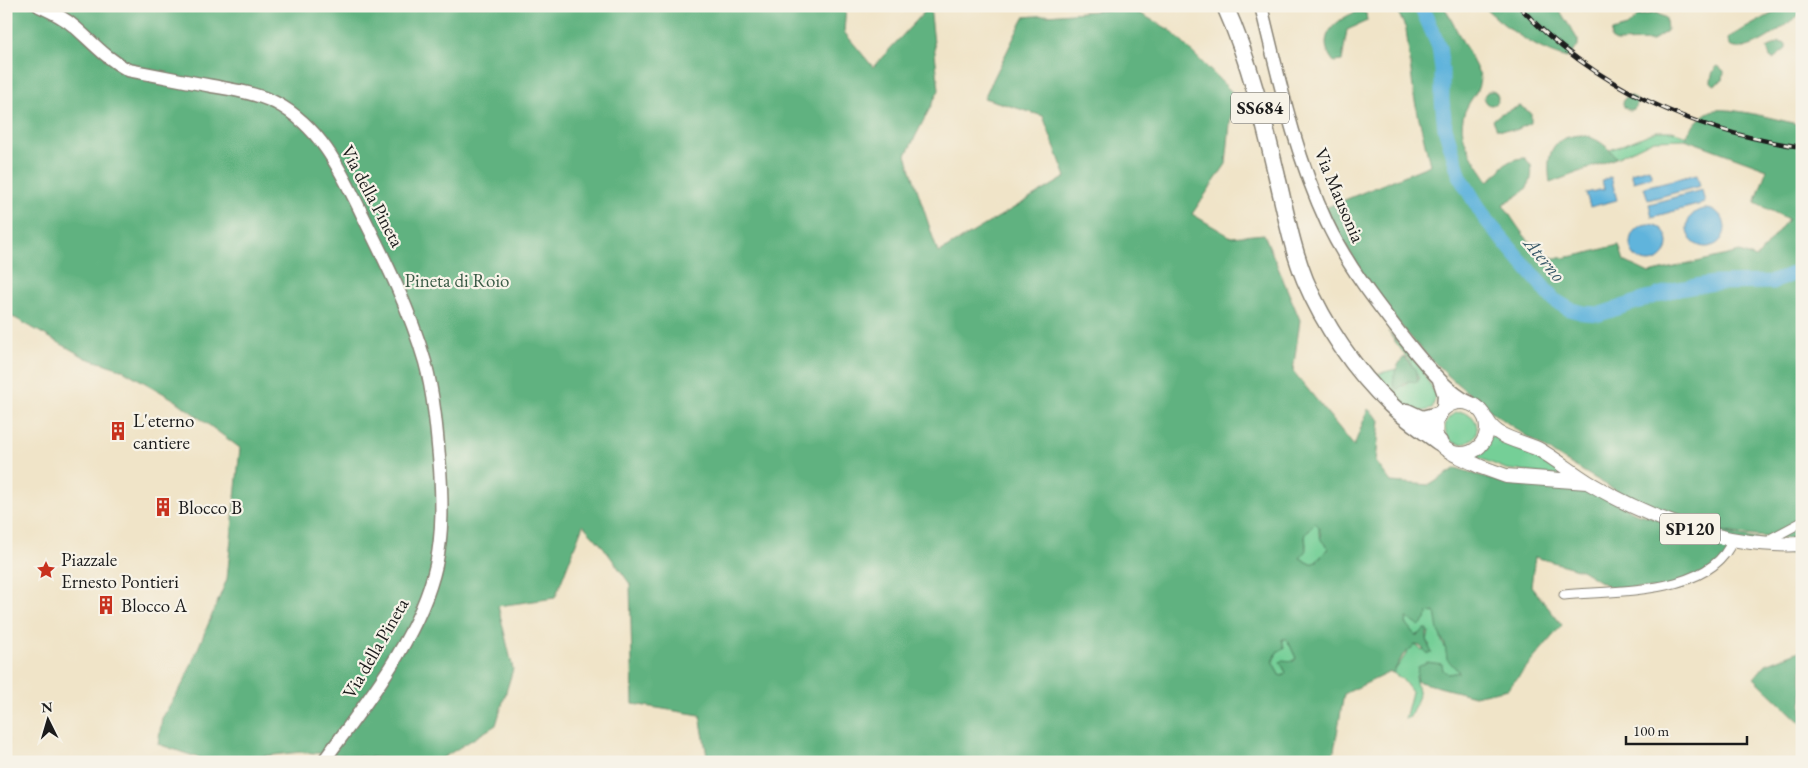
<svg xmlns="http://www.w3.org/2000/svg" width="1808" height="768" font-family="'EB Garamond',serif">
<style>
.green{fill:#75cf97;stroke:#48765a}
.forest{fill:#60b280;stroke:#3e674e;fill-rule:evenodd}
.water{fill:#61b4dc;stroke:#3e687c}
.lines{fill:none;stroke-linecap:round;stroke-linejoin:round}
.river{stroke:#61b4dc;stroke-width:15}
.street-casing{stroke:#868072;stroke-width:11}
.secondary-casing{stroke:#868072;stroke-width:15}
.primary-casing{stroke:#868072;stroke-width:16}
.highway-casing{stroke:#868072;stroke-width:19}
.street{stroke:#fff;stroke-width:9}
.secondary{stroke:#fff;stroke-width:12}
.primary{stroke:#fff;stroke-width:14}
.highway{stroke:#fff;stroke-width:16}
.rail-casing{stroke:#1c1c1c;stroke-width:4.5}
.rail{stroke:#f7f3e8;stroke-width:2.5;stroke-dasharray:8;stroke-linecap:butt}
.labels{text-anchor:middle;stroke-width:4.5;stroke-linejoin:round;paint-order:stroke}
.shield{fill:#f7f3e8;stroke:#5e5c59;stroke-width:1}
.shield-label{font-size:18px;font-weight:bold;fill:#1c1c1c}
.street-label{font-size:19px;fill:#1c1c1c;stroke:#f7f3e8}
.park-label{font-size:19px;fill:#3b5b47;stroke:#f7f3e8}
.poi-label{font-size:19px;fill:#1c1c1c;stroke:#f7f3e8;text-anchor:start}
.water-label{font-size:20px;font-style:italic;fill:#385969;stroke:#f7f3e8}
</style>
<rect width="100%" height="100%" fill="#f7f3e8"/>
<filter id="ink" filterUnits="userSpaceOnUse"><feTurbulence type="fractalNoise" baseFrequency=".02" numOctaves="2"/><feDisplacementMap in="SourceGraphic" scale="10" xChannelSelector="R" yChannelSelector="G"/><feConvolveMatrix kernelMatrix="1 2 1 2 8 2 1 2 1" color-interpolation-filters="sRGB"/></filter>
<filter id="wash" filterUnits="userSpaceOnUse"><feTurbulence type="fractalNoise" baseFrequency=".0096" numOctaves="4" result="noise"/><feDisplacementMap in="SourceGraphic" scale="20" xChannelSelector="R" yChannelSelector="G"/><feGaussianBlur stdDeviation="1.12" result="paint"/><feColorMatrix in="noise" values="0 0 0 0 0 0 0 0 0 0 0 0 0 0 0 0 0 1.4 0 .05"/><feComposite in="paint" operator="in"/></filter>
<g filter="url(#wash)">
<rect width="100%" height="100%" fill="#f0e4c8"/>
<path class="green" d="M1657,131H1672L1687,136L1685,139L1654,140L1616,158L1610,150Z
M1388,331L1420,367L1436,395L1432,409L1415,413L1397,401L1361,363L1360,356L1377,374L1396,369L1393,385L1405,386L1408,381L1419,379C1412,361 1398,347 1388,331Z
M1445 428a16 16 0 1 1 32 0a16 16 0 1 1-32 0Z
M1490,435L1516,445L1581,479L1506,469L1472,455L1482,449Z
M1315,523L1319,527V535L1329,549C1321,553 1320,562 1311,564L1300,558L1306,546L1305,534Z
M1431,611L1435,612L1442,642L1459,673L1448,674L1443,671L1415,676L1419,696L1410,717L1405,719L1412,692L1402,679L1393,673L1411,647L1415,645L1422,650L1430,645L1427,642L1429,632L1415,635L1410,631L1405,621L1407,617L1414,623Z
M1282,638L1287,639L1296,658L1283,668L1286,672L1283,676L1279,675L1273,662L1277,652L1284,648Z"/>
<path class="forest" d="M6,6H846L844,32L873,67L930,6L939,90L906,155L938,253L1066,177L1043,116L984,98L1024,17L1130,8L1170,30L1233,93L1226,164L1192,214L1231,237L1264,234L1300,320L1293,371L1354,446L1368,409L1380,420L1376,462L1391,482L1430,485L1456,468L1507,484L1586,488L1638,514L1802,549V567L1790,553L1738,549L1714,571L1673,589L1609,587L1581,570L1535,557L1531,586L1562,625L1508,689L1474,696L1416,681L1418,667L1427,662L1442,664L1443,670L1448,674L1459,672L1447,659L1445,645L1438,631L1435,612L1427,614L1426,620L1419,626L1407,618L1406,624L1415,635H1419L1424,629H1427V642L1432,653L1428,654L1420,646L1415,645L1403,655L1393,673L1390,672L1344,694L1332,762H1199L1197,758L1192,762H708L700,715L633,704L630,584L604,548L583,525L555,598L498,606L513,669L496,725L436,762L301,752L211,762L158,744L162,718L184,682L227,579L240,448L175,400L121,369L86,358L15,318L6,316ZM1315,523L1319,527L1321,540L1329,549C1321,553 1320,562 1311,564L1300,558L1306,550L1305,534ZM1282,639H1287L1296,658L1294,661L1282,660L1280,662L1286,672L1283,676L1279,675L1273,662L1277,652L1284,648Z
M1395,6H1444L1480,75C1480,92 1474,93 1467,107C1453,133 1473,158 1488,181C1504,171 1501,159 1525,158L1531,165C1535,188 1520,195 1503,204C1513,220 1536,260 1559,258C1578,257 1600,249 1619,245L1624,261L1649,273L1740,252L1756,258L1788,219L1755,203L1767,169L1685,139C1691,128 1699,116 1711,111C1727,105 1782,121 1802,125V538C1762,539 1720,533 1682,521C1646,509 1613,489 1581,470C1516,432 1454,389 1406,332C1374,294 1348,252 1325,208L1430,165L1414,97L1406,29Z
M1483,6H1557L1578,40V47L1567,58C1535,49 1507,29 1483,6Z
M1786,6H1802V13C1785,24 1750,57 1729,46L1728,39L1731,36Z
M1359,11L1366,13L1367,21L1347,30L1342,61L1334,62C1314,38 1335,19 1359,11Z
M1656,13L1666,18L1667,31L1652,41L1616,42L1611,39L1612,31L1627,27L1638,16Z
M1779,42L1786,44V49L1773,59L1770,57L1767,48Z
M1718,66L1724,71L1723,80L1714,85L1711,82C1711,76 1713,69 1718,66Z
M1484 98a7 7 0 1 1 14 0a7 7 0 1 1-14 0Z
M1623 103a7 7 0 1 1 14 0a7 7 0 1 1-14 0Z
M1520,106L1531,113V123L1516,130L1497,129L1493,120L1500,114Z
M1583,135C1598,139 1607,145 1616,158L1550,183C1546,153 1551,136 1583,135Z
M1404,357L1415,369L1418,382L1408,381L1397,390L1393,385C1394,373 1396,366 1404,357Z
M1802,650V724L1754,678L1766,664Z"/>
<path class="water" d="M1649,168L1652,177L1634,182L1631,173Z
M1697,174L1700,186L1648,200L1644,187Z
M1611,177L1617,200L1590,207L1586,193L1604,189L1602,180Z
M1702,190L1705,203L1652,217L1649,204Z
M1687 228a19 19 0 1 1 38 0a19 19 0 1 1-38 0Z
M1630 243a19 19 0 1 1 38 0a19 19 0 1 1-38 0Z"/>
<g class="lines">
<path class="river" d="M1421,6L1439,47L1442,70V100L1445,128L1460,177L1486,220L1554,300L1569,309L1584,313L1600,314L1673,290L1714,283L1773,282L1802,270"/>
</g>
</g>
<g filter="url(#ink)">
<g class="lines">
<g class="street-casing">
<path id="street" d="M1769,544L1772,538L1802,522
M1564,595C1614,590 1712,596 1733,539"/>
</g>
<g class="secondary-casing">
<path id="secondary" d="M39,6C52,12 65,18 76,28C94,44 107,59 128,70C156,75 184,81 212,86C234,90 256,93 276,103C321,127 341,171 362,214C386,262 410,310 425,362C434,395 437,433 440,468C442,500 443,533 436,565C420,637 365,704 323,762
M1261,6C1279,79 1295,155 1327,223C1348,267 1378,305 1407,342C1422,361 1448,393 1469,402
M1439,380L1444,395L1443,408"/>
</g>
<g class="primary-casing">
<path id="primary" d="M1435 428a26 26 0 1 1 52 0a26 26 0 1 1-52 0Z
M1487,420C1497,439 1519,440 1538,449C1556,459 1571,472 1589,483C1652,520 1727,548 1802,544
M1454,454L1481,467L1506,476L1587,482"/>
</g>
<g class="highway-casing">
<path id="highway" d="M1225,6C1250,62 1264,121 1278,181C1286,214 1292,248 1305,280C1324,325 1355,371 1391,405C1405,418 1423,430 1439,442
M1407,412L1422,419L1438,415"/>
</g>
<use href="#street" class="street"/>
<use href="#secondary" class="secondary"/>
<use href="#primary" class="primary"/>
<use href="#highway" class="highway"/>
<g class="rail-casing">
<path id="rail" d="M1519,6C1591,86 1698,133 1802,147"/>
</g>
<use href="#rail" class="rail"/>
</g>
</g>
<defs>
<g id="building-bare" transform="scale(1.5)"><path d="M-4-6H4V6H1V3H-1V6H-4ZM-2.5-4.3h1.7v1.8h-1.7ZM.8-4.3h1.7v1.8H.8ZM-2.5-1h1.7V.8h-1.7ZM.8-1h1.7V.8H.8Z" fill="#c8321e" stroke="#f7f3e8" stroke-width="2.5" paint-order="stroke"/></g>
<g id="sight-bare" transform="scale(1.5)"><path d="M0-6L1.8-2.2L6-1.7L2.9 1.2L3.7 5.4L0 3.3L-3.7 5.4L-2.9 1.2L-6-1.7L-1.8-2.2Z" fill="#c8321e" stroke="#f7f3e8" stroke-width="2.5" paint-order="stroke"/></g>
</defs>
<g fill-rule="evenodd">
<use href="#building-bare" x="118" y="431"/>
<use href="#building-bare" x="163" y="507"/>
<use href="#sight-bare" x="46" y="570"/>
<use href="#building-bare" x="106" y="605"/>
</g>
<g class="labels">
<g class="shield">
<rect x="1231" y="92.5" width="58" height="31" rx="4"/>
<rect x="1660" y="513.5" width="60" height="31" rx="4"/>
</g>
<g class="shield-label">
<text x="1260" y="114">SS684</text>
<text x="1690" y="535">SP120</text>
</g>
<g class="street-label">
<text transform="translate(1340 195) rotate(67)" y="7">Via Mausonia</text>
<text transform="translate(373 196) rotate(62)" y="7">Via della Pineta</text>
<text transform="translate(375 648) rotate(-60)" y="7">Via della Pineta</text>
</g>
<g class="park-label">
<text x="457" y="287">Pineta di Roio</text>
</g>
<g class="poi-label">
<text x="133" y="427">L'eterno<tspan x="133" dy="22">cantiere</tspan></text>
<text x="178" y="514">Blocco B</text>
<text x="61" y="566">Piazzale<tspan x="61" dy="22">Ernesto Pontieri</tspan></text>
<text x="121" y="612">Blocco A</text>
</g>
<g class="water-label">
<text transform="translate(1545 259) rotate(50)" y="7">Aterno</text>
</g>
</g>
<rect width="1808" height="768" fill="none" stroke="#f7f3e8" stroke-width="25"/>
<g transform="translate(48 720) rotate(355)" stroke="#f7f3e8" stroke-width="4" paint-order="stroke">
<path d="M0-4L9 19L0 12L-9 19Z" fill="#1c1c1c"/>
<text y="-8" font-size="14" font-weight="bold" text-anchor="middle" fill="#1c1c1c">N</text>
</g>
<path d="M1626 736v8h121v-8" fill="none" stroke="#1c1c1c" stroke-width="2.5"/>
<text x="1633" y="736" font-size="15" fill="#1c1c1c" stroke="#f7f3e8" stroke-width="4" paint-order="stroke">100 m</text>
</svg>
